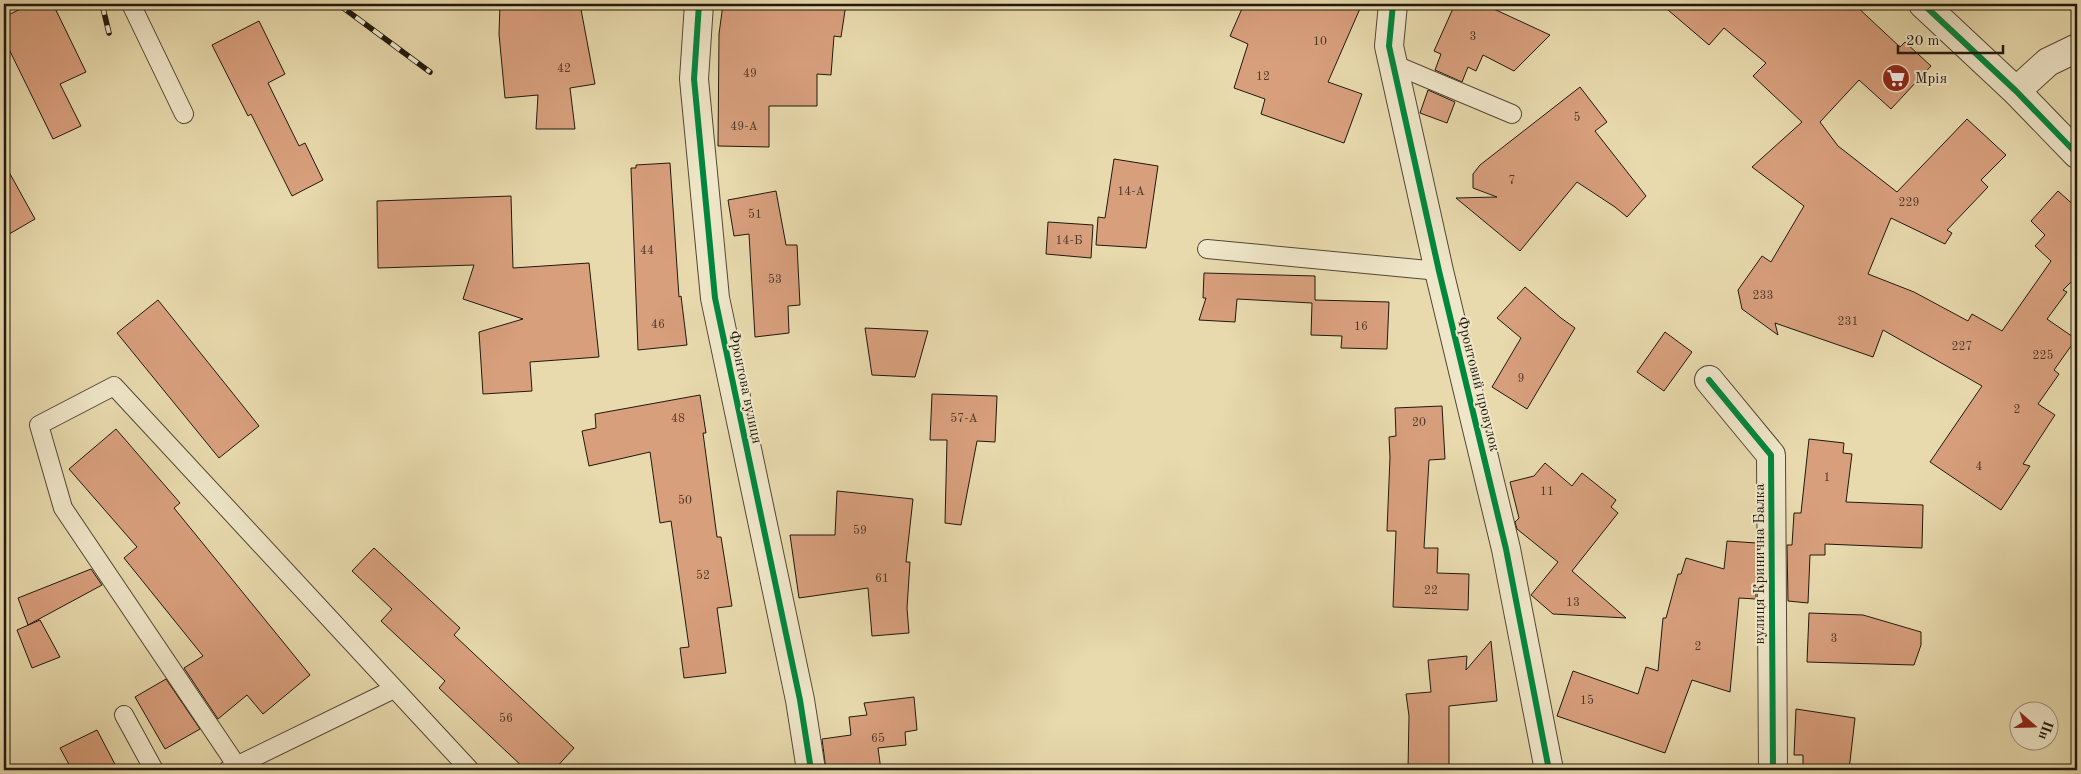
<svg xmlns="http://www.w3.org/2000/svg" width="2081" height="774" font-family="'Old Standard TT',serif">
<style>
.building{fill:#d89f7d;stroke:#20180d}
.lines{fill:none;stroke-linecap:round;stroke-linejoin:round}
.service-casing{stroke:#524835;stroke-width:20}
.minor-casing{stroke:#524835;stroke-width:30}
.tertiary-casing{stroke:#524835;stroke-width:30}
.service{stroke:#f0e7ca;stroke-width:18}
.minor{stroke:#f0e7ca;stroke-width:28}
.tertiary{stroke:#f0e7ca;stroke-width:28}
.rail-casing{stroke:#20180d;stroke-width:5.5}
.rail{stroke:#f0e7ca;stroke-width:4;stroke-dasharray:11;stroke-linecap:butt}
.cycleway-casing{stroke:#f0e7ca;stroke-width:9}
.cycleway{stroke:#00873e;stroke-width:6}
.labels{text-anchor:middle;stroke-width:4;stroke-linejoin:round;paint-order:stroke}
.number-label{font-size:12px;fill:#4e3a29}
.poi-label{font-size:15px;fill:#20180d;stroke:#f0e7ca;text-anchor:start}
.street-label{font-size:15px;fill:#20180d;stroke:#f0e7ca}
</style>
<rect width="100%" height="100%" fill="#e8daad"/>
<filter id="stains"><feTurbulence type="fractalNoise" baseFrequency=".004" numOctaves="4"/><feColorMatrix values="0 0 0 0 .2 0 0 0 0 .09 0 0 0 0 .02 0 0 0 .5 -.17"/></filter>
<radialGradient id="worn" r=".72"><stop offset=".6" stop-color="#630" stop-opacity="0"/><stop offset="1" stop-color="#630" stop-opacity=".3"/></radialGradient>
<path class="building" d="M31,4H53L86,72L60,84L81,126L53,139L4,39V17Z
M500,4H580L595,84L570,88L575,129H536L538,95L505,98L499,34Z
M723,4H846L841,37L834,36L831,75L817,74V106H769V147L718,146L719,34Z
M1244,4H1362L1328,82L1362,94L1344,143L1261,114L1265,99L1234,88L1248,44L1230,36Z
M1455,4H1483L1550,35L1514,71L1483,55L1476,71L1468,67L1462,82L1435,70L1441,54L1434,51Z
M1661,4H1854L1900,47L1905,42L1931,66L1891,109L1859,80L1820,122L1838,146L1897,192L1967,119L2006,155L1981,180L1988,187L1947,230L1952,233L1945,244L1891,218L1868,274L1914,292L1968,321L1972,314L2002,331L2051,261L2035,246L2045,235L2031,221L2058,191L2077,208V286L2072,281L2063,290L2067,292L2047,319L2076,339L2054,370L2059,374L2038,404L2055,415L2023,464L2030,466L2001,510L1930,462L1982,386L1883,330L1873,357L1775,323L1778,335L1742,309L1738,290L1762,256L1771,262L1804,206L1752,167L1802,122L1753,76L1766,63L1724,28L1709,45Z
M259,21L285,74L268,83L299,146L305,143L323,180L292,196L251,114L248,116L212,45Z
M1580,87L1607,122L1595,131L1646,196L1627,217L1615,207L1577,182L1520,251L1456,198L1497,197L1473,188V174L1480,165Z
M1428,90L1455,102L1447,123L1420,113Z
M1114,159L1158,166L1146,248L1096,245L1098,217L1105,218Z
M4,163L35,219L4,237Z
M670,163L679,297L681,296L687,345L638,350L631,168H636V165Z
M776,191L786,245H797L800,305L788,306L789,333L755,337L749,234L734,236L728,200Z
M511,196L513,268L589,263L599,357L530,362L532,391L483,394L479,332L523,319L463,299L474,265L378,268L377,201Z
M1048,222L1093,225L1091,258L1046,254Z
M1204,273L1315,276V300L1389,302L1387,349L1341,348L1342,336L1311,335L1312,303L1237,299L1235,322L1199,320L1206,298H1203Z
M1525,287L1561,318L1575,328L1527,409L1492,387L1521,338L1497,318Z
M158,300L259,426L219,458L117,333Z
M865,328L928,331L915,377L872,375Z
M1665,332L1692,352L1664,391L1637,372Z
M932,394L997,396L995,442L977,441L961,525L945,523L947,440H930Z
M700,395L706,433H703L717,537H721L732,606L717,608L726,673L684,678L680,648L689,647L671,521L660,523L650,452L589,466L582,431L596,428L595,414Z
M1442,406L1445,459L1429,460L1424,548H1438L1437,573L1469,574L1468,610L1393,607L1396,531H1387L1390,457L1389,437L1396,436L1395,408Z
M116,429L180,503L174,508L310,675L263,714L247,695L218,719L184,668L203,656L124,558L137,547L69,469Z
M1809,439L1844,443L1843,453L1852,454L1846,502L1923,505L1922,548L1825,544V555H1810L1808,603L1788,601L1787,545H1792L1794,513H1801Z
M1545,463L1572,486L1582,473L1616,500L1611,507L1618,513L1572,571L1626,618L1553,614L1531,595L1558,562L1517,529L1515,522L1519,518L1510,482L1534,476Z
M837,491L913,499L906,562H910L907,608L909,633L872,636L868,588L799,598L790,535H835Z
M1727,541L1756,543V599L1739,598L1730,692L1692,680L1665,753L1557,716L1573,671L1638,694L1646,667L1658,671L1663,618H1666L1678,574H1681L1686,558L1724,569Z
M374,548L460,628L454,635L574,748L554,770H526L439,688L445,681L381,621L392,609L352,571Z
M91,569L102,585L28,625L18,598Z
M1809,613L1863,615L1921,632V645L1914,665L1807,662Z
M40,620L60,657L32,668L17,630Z
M1491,641L1497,701L1449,706V770H1408L1409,716L1406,694L1431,692L1428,660L1467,656L1466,670Z
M166,679L200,729L165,749L135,697Z
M914,697L917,730L905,732L906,745L878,748L881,770H826L822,739L851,735L849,717L867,715L864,703Z
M1796,709L1855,718L1849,770H1803V755H1794Z
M97,730L118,770H72L60,748Z"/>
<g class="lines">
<g class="service-casing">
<path id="service" d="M131,4L184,114
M1393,64L1512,114
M1207,249L1439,271
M124,715L154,770
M237,766L63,508L39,425L114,386L470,770
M228,770L394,689"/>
</g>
<g class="minor-casing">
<path id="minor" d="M699,4L694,79L715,298L800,700L811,770
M1393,4L1389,46L1439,271L1506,549L1549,770
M1709,380L1771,455L1773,770"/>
</g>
<g class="tertiary-casing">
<path id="tertiary" d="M1923,4L2016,91L2077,154
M2016,91L2048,62L2077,48"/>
</g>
<use href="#service" class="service"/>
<use href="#minor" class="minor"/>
<use href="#tertiary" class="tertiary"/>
<g class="rail-casing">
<path id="rail" d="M102,4L109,33
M338,4L430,72"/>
</g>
<use href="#rail" class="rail"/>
<g class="cycleway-casing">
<path id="cycleway" d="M699,4L694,79L715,298L800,700L811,770
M1393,4L1389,46L1439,271L1506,549L1549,770
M1923,4L2016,91L2077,154
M1709,380L1771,455L1773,770"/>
</g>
<use href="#cycleway" class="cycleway"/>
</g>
<defs>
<g id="supermarket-disc" transform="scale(1.4375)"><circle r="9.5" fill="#8f2418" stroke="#f0e7ca"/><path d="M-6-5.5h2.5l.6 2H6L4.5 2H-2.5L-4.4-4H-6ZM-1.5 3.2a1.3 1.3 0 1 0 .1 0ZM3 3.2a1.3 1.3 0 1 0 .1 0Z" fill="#fff"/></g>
</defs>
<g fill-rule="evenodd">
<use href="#supermarket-disc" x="1896" y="78"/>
</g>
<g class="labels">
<g class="number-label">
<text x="1473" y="40">3</text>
<text x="1320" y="45">10</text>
<text x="564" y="72">42</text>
<text x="750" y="77">49</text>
<text x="1263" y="80">12</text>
<text x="1577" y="121">5</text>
<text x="744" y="130">49-А</text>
<text x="1512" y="184">7</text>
<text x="1131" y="195">14-А</text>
<text x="1909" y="206">229</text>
<text x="755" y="218">51</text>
<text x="1069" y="244">14-Б</text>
<text x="647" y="254">44</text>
<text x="775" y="283">53</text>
<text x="1763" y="299">233</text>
<text x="1848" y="325">231</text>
<text x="658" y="328">46</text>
<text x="1361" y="330">16</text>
<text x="1962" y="350">227</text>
<text x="2043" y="359">225</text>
<text x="1521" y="382">9</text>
<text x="2017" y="413">2</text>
<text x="678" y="422">48</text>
<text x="964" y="422">57-А</text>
<text x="1419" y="426">20</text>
<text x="1979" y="470">4</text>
<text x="1827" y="481">1</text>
<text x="1547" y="495">11</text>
<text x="685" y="504">50</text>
<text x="860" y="534">59</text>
<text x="703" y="579">52</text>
<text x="882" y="582">61</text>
<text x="1431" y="594">22</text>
<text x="1573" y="606">13</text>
<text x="1834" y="642">3</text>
<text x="1698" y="650">2</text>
<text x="1587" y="704">15</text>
<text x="506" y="722">56</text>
<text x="878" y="742">65</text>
</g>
<g class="poi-label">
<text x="1915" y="83">Мрія</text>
</g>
<g class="street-label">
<text transform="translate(1479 384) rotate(76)" y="5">Фронтовий провулок</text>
<text transform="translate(746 387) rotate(78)" y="5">Фронтова вулиця</text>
<text transform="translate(1759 564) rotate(-90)" y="5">вулиця Кринична Балка</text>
</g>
</g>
<rect width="2081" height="774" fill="none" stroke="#e8daad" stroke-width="20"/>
<rect x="5" y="5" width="2071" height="764" fill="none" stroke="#20180d" stroke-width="2.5"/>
<rect x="10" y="10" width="2061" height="754" fill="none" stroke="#20180d"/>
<g transform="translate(2034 726) rotate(110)"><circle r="24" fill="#f0e7ca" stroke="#9d947e"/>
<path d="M0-4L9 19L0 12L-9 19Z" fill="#8f2418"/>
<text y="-8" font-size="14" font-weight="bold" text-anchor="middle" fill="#20180d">Пн</text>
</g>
<path d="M1898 45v8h105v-8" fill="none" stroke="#20180d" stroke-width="2.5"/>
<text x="1906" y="45" font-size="15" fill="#20180d" stroke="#f0e7ca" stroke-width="4" paint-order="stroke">20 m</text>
<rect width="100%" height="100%" filter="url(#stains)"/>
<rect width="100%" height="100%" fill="url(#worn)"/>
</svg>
